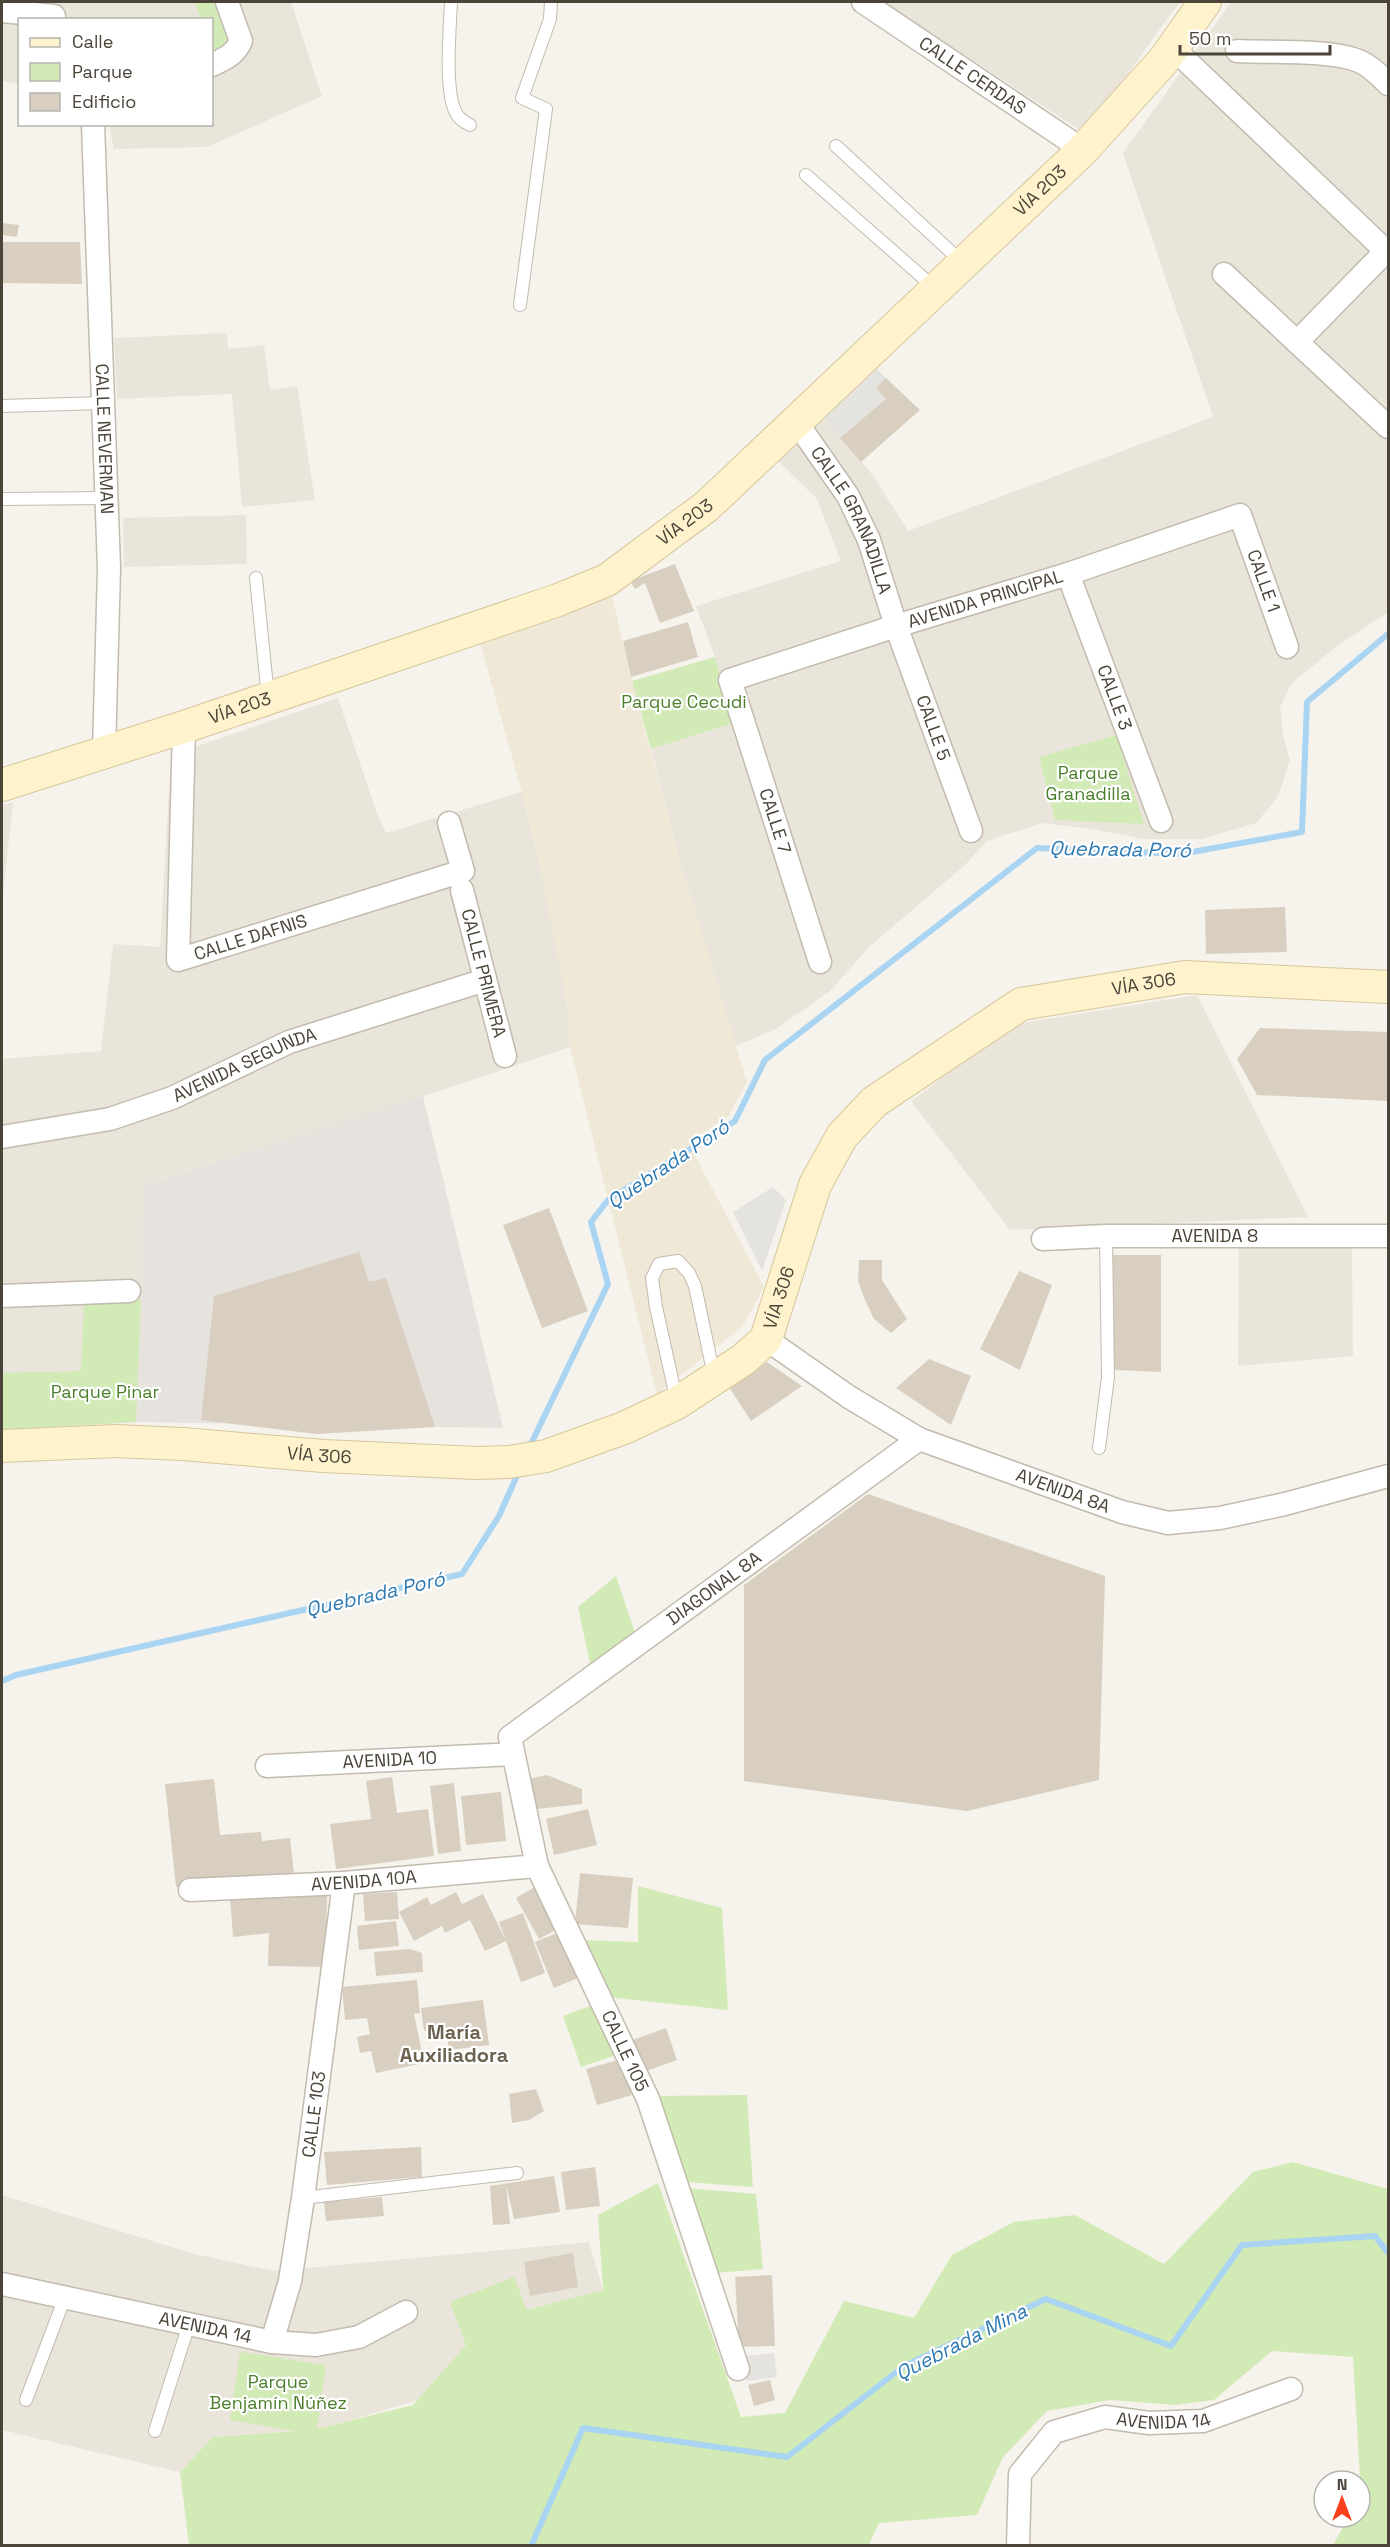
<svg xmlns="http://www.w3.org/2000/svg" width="1390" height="2547" font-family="'Space Grotesk',sans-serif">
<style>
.residential{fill:#eae5da}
.industrial{fill:#e6e2dd}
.education{fill:#efe8d6}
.green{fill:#d2eab5}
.parking{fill:#e5e3e0}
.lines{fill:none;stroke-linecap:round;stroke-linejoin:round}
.stream{stroke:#a9d4f2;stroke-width:6}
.building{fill:#d8cfc1}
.lane-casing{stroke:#c2bbae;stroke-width:14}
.street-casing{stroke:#c2bbae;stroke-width:25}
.secondary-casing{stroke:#d6c79b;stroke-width:34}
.lane{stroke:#fff;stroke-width:12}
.street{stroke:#fff;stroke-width:22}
.secondary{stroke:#fff3cd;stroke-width:32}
.labels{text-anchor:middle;stroke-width:4.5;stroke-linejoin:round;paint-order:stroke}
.street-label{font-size:18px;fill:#4b4439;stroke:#fff}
.park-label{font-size:18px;fill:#4a7f2a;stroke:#fff}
.water-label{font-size:20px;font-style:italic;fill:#2e7ab2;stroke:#fff}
.neighbourhood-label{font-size:20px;font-weight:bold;fill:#6e6250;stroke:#fff}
</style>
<rect width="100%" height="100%" fill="#f6f3ec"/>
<path class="residential" d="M2,2H291L322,96L207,147L114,149L109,125L212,124V20H20L19,84L2,81Z
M882,2H1181L1167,19L1086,134Z
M1231,2H1388V612L1337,646L1292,683L1280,707L1283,735L1290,760L1278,797L1256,823L1201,839H1145L1091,829L1042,823L987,841L965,865L870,946L830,991L776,1029L736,1046L676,848L651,749L734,723L715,657L696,606L841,561L817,499L771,454L819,410L874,477L908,531L1213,417L1123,153Z
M227,333L228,349L264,345L270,390L297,386L315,500L242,507L232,394L117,399L114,338Z
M246,515L247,564L124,567L123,518Z
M338,698L376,811L386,833L522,792L544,882L568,1010L570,1047L415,1099L145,1185L136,1422L2,1430V1059L101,1051L113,944L160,947L171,755Z
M13,802L2,905V805Z
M1197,995L1308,1217L1010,1230L911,1101L1015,1024Z
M1239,1245H1352L1353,1356L1238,1366Z
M2,2195L195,2254L274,2271L589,2242L603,2290L527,2310L466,2345L418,2400L321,2429L213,2437L180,2472L2,2430Z"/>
<path class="industrial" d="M423,1096L503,1428L136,1422L145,1185Z"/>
<path class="education" d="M611,592L632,681L676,848L747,1082L728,1117L688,1142L764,1287L743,1326L657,1394L570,1047L568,1010L538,856L522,792L478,636Z"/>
<path class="green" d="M195,2H219L231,34L227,48L212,53V20L201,19Z
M715,657L734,723L651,749L632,681Z
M1116,735L1144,824L1055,820L1039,757Z
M141,1299L136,1422L2,1430V1373L81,1371L84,1303Z
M616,1576L635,1633L590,1664L578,1607Z
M638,1886L722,1908L728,2010L607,1997L580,1940L638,1942Z
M598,2003L616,2055L581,2067L563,2016Z
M747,2095L753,2187L686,2182L655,2096Z
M1293,2162L1388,2189V2545H1333L1349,2517H1360L1361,2495L1353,2357L1272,2351L1214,2400L1175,2405L1110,2400L1047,2411L1003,2457L977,2515L879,2523L869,2545H189L180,2472L213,2437L296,2431L230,2420L240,2352L326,2365L317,2429L413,2405L466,2345L450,2302L514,2277L527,2310L603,2290L598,2215L658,2183L741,2417L785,2413L844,2301L914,2318L952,2255L1014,2222L1075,2215L1164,2264L1253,2172Z
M686,2188L756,2194L763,2269L716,2273Z"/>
<path class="parking" d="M871,363L886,378L876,388L886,399L840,438L819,410Z
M773,1187L786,1200L762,1271L733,1212Z
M774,2353L777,2377L747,2381L744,2356Z"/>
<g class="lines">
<path class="stream" d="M529,1448L608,1284L591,1222L608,1200L735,1121L765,1060L1037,848L1181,854L1302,832L1307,702L1388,634
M2,1681L16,1675L462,1574L499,1516L519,1471
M531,2546L583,2428L787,2457L904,2366L1046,2299L1171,2346L1242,2245L1375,2236L1388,2253"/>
</g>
<path class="building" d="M2,223L19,225L17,237L2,235Z
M2,242H80L82,284L2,283Z
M886,378L920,410L861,462L840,438L886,399L876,388Z
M675,564L694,611L660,623L645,583L635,589L630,581Z
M688,622L698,657L631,677L623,641Z
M1285,907L1287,952L1206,954L1205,910Z
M1260,1028L1388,1032V1101L1257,1095L1237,1059Z
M549,1208L588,1311L542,1328L503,1225Z
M359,1252L369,1282L386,1278L435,1427L317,1434L201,1420L214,1296Z
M1110,1255H1161V1372L1113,1370Z
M859,1260H882V1280L907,1319L891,1333L874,1319L865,1300L858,1281Z
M1019,1271L1052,1285L1020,1370L980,1349Z
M929,1359L971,1376L951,1425L896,1388Z
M767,1362L802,1386L751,1421L729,1387Z
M868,1494L1105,1576L1099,1780L967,1811L744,1781V1585Z
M547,1775L582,1789V1804L529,1810L523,1780Z
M392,1777L397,1813L428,1809L434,1856L336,1869L330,1824L371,1819L366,1781Z
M214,1779L220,1835L261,1832L262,1841L290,1838L294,1873L176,1887L165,1784Z
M454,1783L461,1851L438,1854L430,1786Z
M501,1792L506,1841L466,1845L461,1796Z
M588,1809L597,1845L554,1855L546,1819Z
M580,1873L633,1878L628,1928L575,1924Z
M538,1885L561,1927L539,1939L516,1898Z
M327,1891L326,1967L268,1966L269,1933L233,1937L230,1897Z
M397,1892L399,1919L365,1921L363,1894Z
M456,1892L462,1904L483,1894L506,1941L485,1951L470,1920L445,1933L442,1926L414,1941L399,1912L427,1897L431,1905Z
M523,1913L545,1973L521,1982L499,1922Z
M396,1921L399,1946L359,1950L357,1926Z
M564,1930L583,1976L554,1988L535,1942Z
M410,1949L422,1953L423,1972L376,1976L374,1952Z
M417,1980L420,2013L414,2014L424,2063L376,2073L371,2051L360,2053L357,2037L370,2034L367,2018L345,2020L342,1987Z
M483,2000L489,2045L449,2050L446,2029L424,2031L421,2008Z
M666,2028L677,2060L641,2073L630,2041Z
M621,2059L632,2095L597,2105L586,2069Z
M536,2089L544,2111L529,2120L512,2123L509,2094Z
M421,2147L422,2177L327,2185L324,2152Z
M595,2167L600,2206L566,2210L561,2172Z
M554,2176L560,2212L514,2219L506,2185L510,2224L493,2225L490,2186Z
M382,2197L384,2216L326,2221L324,2202Z
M573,2253L578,2287L530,2296L524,2262Z
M772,2275L775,2346L739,2347L735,2277Z
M770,2380L775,2400L754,2406L748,2385Z"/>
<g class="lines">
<g class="lane-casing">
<path id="lane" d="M451,2C450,28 444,91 456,113C459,119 464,122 470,125
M836,146L963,263
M806,175L936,289
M520,305L546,109L522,98L550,19L551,2
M2,406L103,403
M2,499L107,498
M256,578L268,697
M677,1402L656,1307L652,1278L659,1264L678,1261L689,1273L695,1286L714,1376
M1099,1448L1108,1377L1106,1236
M303,2198L517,2173
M26,2400L65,2297
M155,2431L189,2324"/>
</g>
<g class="street-casing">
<g id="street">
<path id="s1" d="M863,2L1083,150"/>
<path d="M2,11L54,16"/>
<path d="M1173,48L1388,253"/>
<path d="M1237,51C1271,53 1329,49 1359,61C1371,66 1380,76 1388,84"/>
<path d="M212,65C224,59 235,55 241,41L227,2"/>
<path id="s2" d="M93,124L109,568L104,752"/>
<path d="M1224,274L1388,427"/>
<path d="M1297,342L1386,251"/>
<path id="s3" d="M795,420L848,496L869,540L896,626L971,831"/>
<path id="s4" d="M1068,574L1161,821"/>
<path id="s5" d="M184,727L178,960L463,871L449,823"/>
<path id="s6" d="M462,890L505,1056"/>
<path id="s7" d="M820,962L730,680L896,626L1068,574L1240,515L1287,647"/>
<path id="s8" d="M2,1137L110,1119L172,1098L289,1042L485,980"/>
<path id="s9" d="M1043,1239L1106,1236H1388"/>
<path d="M2,1296L129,1291"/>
<path id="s10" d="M766,1339L849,1397L919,1439L1122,1512L1168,1523L1220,1518L1285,1504L1388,1476"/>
<path id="s11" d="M267,1766L513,1754"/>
<path id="s12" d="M190,1890L344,1883L537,1866"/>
<path id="s13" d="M2,2284L272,2342L316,2345L359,2337L406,2312"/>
<path id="s14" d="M272,2342L290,2281L303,2198L344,1883"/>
<path id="s15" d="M738,2369L648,2099L537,1866L510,1737L919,1439"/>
<path id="s16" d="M1018,2546L1020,2474L1054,2432L1105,2417L1149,2423L1203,2421L1291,2389"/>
</g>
</g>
<g class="secondary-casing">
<g id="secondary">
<path id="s17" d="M2,785L184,727L558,600L607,580L707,506L1083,150L1164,60L1205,2"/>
<path id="s18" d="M2,1446L116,1441L183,1444L323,1456L476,1463L509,1462L546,1456L624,1428L677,1403L744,1359L766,1339L815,1185L842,1136L874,1102L1021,1004L1185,977L1388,987"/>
</g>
</g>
<use href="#lane" class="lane"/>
<use href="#street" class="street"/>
<use href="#secondary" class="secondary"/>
</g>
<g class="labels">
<g class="street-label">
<text dy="6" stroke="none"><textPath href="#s1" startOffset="132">CALLE CERDAS</textPath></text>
<text dy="6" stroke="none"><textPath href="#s17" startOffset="1222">VÍA 203</textPath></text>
<text dy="6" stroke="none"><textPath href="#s2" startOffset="315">CALLE NEVERMAN</textPath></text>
<text dy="6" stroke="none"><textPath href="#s17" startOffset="736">VÍA 203</textPath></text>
<text dy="6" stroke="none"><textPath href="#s3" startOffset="116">CALLE GRANADILLA</textPath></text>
<text dy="6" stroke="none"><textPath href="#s7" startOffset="902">CALLE 1</textPath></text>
<text dy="6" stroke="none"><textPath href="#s7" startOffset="564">AVENIDA PRINCIPAL</textPath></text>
<text dy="6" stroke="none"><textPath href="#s4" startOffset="132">CALLE 3</textPath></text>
<text dy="6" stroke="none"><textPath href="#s17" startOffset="250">VÍA 203</textPath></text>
<text dy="6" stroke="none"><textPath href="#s3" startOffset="340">CALLE 5</textPath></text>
<text transform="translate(775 821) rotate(72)" y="6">CALLE 7</text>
<text dy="6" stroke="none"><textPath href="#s5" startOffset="309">CALLE DAFNIS</textPath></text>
<text dy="6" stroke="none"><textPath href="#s6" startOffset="86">CALLE PRIMERA</textPath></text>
<text dy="6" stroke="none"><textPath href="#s18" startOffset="1362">VÍA 306</textPath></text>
<text dy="6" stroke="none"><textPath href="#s8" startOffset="255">AVENIDA SEGUNDA</textPath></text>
<text dy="6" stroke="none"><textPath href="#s9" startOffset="172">AVENIDA 8</textPath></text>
<text dy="6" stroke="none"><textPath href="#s18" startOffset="840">VÍA 306</textPath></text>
<text dy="6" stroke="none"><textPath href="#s18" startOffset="318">VÍA 306</textPath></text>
<text dy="6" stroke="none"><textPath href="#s10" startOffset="336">AVENIDA 8A</textPath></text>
<text dy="6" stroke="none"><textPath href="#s15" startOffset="927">DIAGONAL 8A</textPath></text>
<text dy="6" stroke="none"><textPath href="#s11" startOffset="123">AVENIDA 10</textPath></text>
<text dy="6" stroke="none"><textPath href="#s12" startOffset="174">AVENIDA 10A</textPath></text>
<text transform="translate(625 2051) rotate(65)" y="6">CALLE 105</text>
<text dy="6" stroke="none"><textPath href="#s14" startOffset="232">CALLE 103</textPath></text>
<text dy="6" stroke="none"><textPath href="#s13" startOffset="208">AVENIDA 14</textPath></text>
<text dy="6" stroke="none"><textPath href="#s16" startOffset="238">AVENIDA 14</textPath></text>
</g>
<g class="park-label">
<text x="684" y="708">Parque Cecudi</text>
<text x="1088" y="779">Parque<tspan x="1088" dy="21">Granadilla</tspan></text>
<text x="105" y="1398">Parque Pinar</text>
<text x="278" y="2388">Parque<tspan x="278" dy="21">Benjamín Núñez</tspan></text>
</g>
<g class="water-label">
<text transform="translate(1120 849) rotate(1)" y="7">Quebrada Poró</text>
<text transform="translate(668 1164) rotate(-34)" y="7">Quebrada Poró</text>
<text transform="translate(375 1594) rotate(-13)" y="7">Quebrada Poró</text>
<text transform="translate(961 2342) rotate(-27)" y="7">Quebrada Mina</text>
</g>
<g class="neighbourhood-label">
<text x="454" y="2039">María<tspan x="454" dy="23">Auxiliadora</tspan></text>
</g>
</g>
<rect width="1390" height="2547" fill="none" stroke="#4b4439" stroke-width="6"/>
<rect x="18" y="18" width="195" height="108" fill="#ffffff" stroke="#b7b4b0" stroke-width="1.5"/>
<rect x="30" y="38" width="30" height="9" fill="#fff3cd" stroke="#b7b4b0" stroke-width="1.5"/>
<text x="72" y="48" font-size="18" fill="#4b4439">Calle</text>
<rect x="30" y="63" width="30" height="18" fill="#d2eab5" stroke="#b7b4b0" stroke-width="1.5"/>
<text x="72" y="78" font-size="18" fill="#4b4439">Parque</text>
<rect x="30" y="93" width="30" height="18" fill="#d8cfc1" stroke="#b7b4b0" stroke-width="1.5"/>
<text x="72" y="108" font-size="18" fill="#4b4439">Edificio</text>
<g transform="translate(1342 2499)"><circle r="28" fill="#ffffff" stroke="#b7b4b0" stroke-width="1.5"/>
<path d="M0-4.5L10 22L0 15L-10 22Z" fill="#fc3f1d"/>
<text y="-9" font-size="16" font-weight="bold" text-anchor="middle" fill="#4b4439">N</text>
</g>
<path d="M1180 45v9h150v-9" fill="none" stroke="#4b4439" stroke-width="3"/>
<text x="1189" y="45" font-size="18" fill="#4b4439" stroke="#ffffff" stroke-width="4.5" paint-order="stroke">50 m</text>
</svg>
